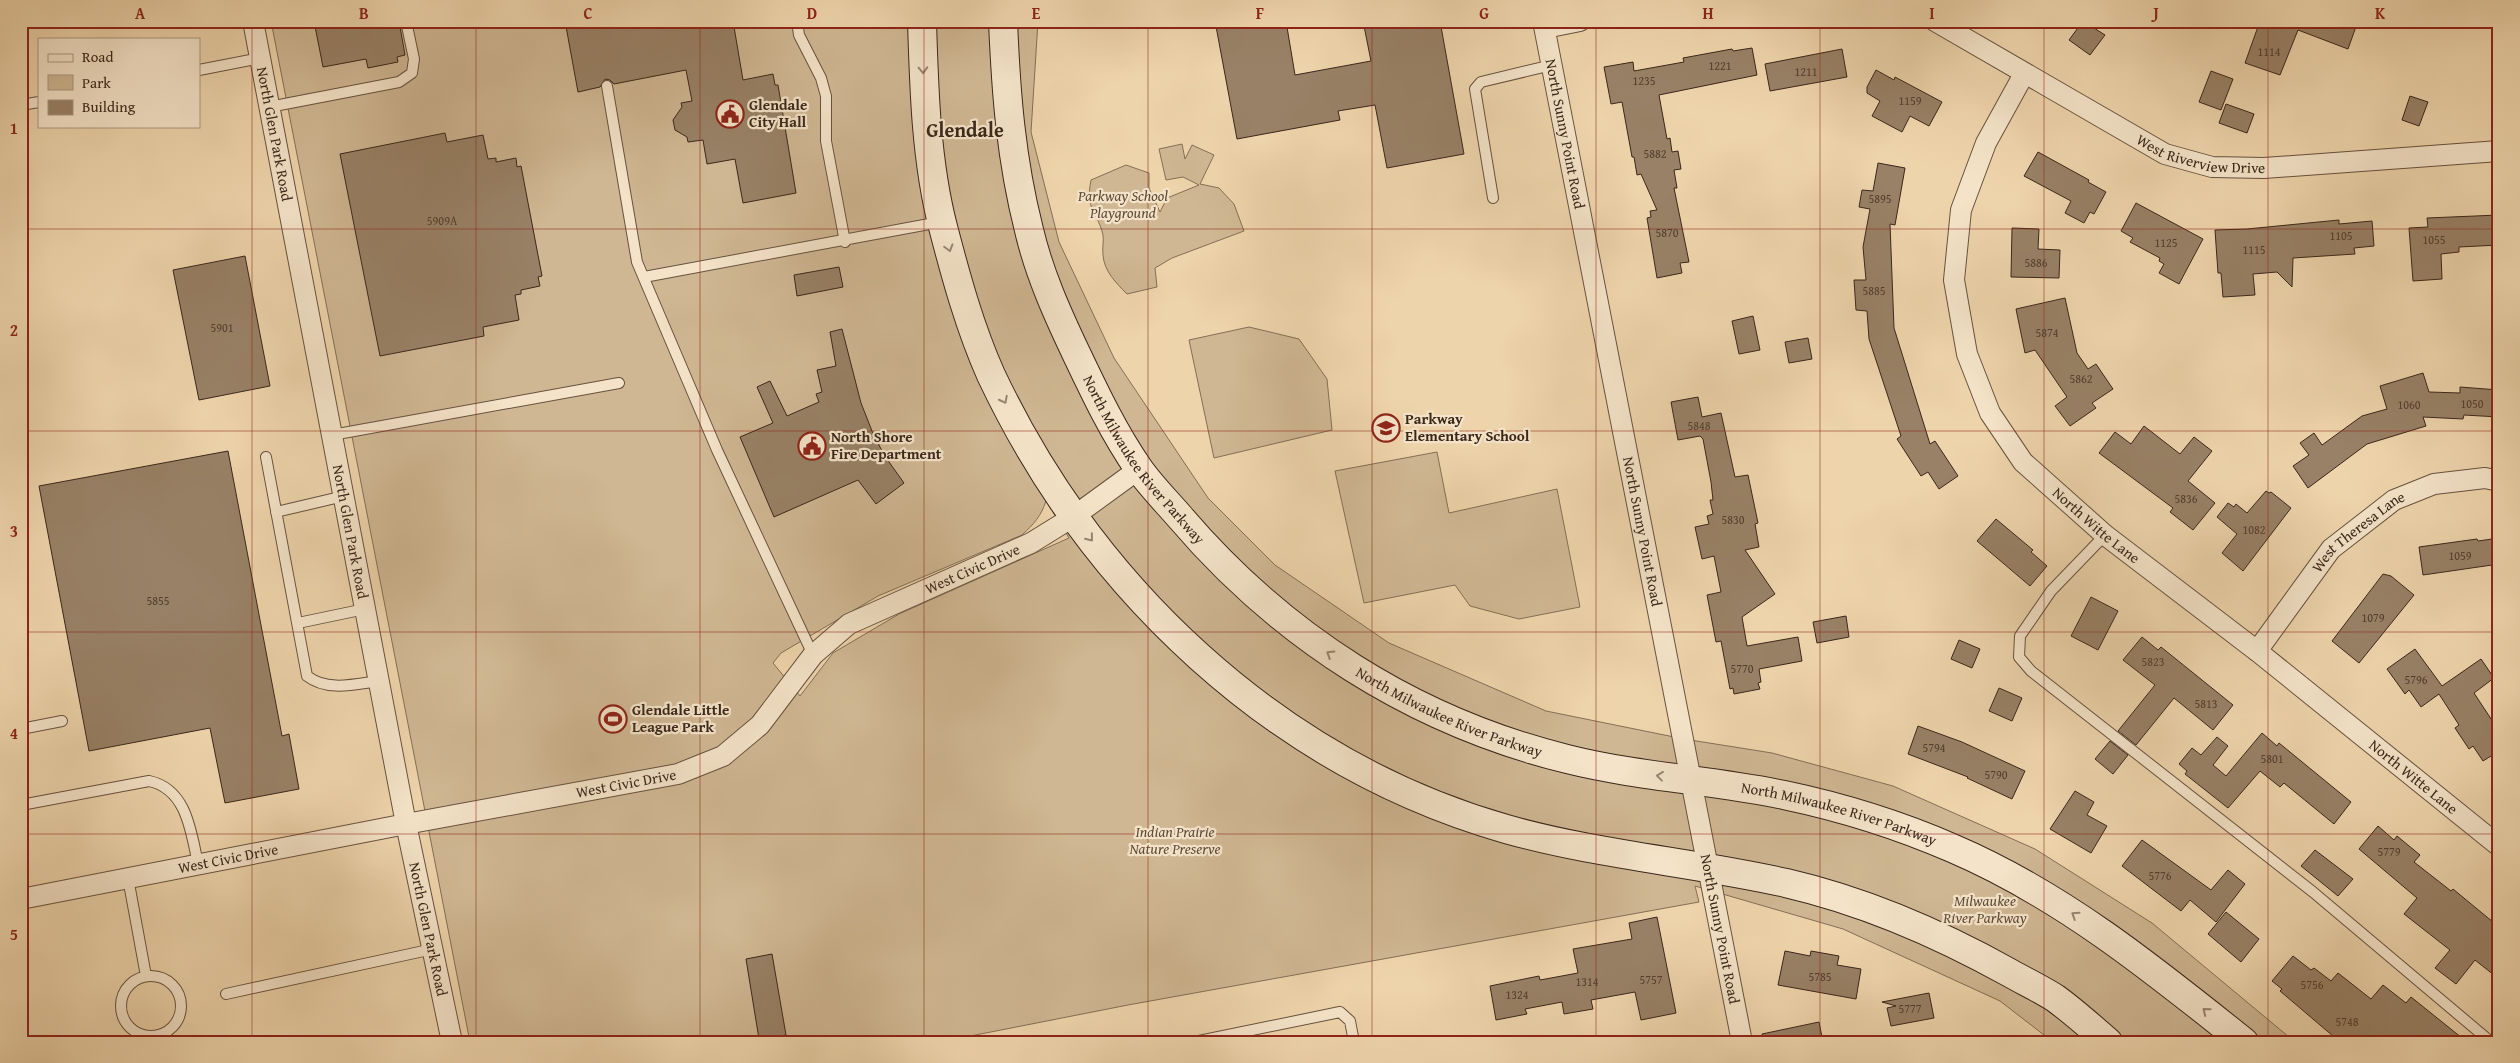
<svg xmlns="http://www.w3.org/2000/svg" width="2520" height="1063" font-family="'Gentium Book Plus',serif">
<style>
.green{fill:#cfb793;stroke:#846f57;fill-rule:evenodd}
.building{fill:#988166;stroke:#3a271b}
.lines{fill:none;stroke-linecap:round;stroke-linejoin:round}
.lane-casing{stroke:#67523f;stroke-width:12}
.street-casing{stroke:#67523f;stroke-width:22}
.secondary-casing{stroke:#3a271b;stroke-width:30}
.lane{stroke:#f4e3c8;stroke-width:10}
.street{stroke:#f4e3c8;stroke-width:20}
.secondary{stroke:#f4e3c8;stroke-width:28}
.oneway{stroke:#978572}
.grid{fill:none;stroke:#8f2418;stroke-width:1;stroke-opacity:0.55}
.labels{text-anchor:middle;stroke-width:4.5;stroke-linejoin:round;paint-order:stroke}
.number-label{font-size:12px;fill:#523e2e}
.poi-label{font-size:15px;font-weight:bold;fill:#3a271b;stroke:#f4e3c8;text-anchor:start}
.street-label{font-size:15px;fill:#3a271b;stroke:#f4e3c8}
.park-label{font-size:15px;font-style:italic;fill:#5f4b39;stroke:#f4e3c8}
.district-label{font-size:20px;font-weight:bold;fill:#3a271b;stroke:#f4e3c8}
.neatline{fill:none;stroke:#8f2418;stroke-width:2}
.grid-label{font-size:16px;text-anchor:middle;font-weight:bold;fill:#8f2418}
</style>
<rect width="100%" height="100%" fill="#eed4ab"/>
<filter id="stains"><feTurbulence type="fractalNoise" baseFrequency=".004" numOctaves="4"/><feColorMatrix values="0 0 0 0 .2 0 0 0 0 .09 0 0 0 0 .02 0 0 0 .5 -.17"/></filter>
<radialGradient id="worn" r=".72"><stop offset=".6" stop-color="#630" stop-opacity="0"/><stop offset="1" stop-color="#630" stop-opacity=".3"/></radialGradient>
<path class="green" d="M271,21H1038L1031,132L1059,242L1114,358L1208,498L1275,565L1389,643L1546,711L1684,739L1772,753L1893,786L2035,849L2152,923L2295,1042H2053L2000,1001L1843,929L1695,886L1699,902L1128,1005L940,1042H470ZM1046,501L1069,538L899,614L833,653L800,696L773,663L781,653L878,596L1022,535C1034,524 1041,516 1046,501Z
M1182,144L1185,159L1192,145L1214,155L1200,184L1219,188L1234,204L1244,231L1172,258L1155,268L1157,287L1127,294C1116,283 1104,271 1103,255C1102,249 1104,241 1103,235C1097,210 1085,211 1091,180L1126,165L1149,173V188L1160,212L1167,198L1199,185L1183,177L1166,180L1159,149Z
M1249,327L1299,339L1327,379L1332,430L1214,458L1189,340Z
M1437,452L1449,513L1557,489L1580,607L1519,619L1470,606L1455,585L1364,603L1335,471Z"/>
<path class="building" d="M314,21H399L405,55L397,57L398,62L368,68L366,59L323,67Z
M565,21H733L743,80L773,74L775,85H778L796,193L743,203L735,159L707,164L703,140L688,142L687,137L675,130L673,120L682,107L681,103L692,101L686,70L614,84L610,80L605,79L600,87L578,92Z
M1215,21H1286L1295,75L1371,61L1363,21H1440L1464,154L1387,168L1375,105L1338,111L1340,120L1237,139Z
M2083,21L2105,35L2090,55L2069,40Z
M2260,21H2358L2348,49L2298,30L2280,75L2245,63Z
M1752,48L1757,75L1659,95L1667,139L1670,138L1672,152L1678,151L1681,169L1674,170L1677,188H1674L1689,262L1680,263L1682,273L1657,278L1647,218L1651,217L1650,211L1657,210L1641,174L1637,175L1634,157H1632L1622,102L1611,104L1604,67L1633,62L1634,71L1684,62L1683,58L1732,49L1733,51Z
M1842,49L1847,77L1770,91L1765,64Z
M1876,70L1894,80L1895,77L1942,102L1929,126L1910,116L1902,132L1872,116L1880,101L1867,93V87Z
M2211,71L2233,79L2221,110L2199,102Z
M2410,96L2428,102L2419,126L2402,120Z
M2226,104L2254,114L2247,133L2219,123Z
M445,133L447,142L483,135L488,159L496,158V162L516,158L517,167L521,166L542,276L538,277L540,286L521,290V294L515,295L519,320L483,327L484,336L380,356L340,154Z
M2038,152L2089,180L2088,182L2106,192L2094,214L2090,212L2084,223L2065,213L2071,201L2024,176Z
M1878,163L1905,168L1895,225L1890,224L1894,328L1930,444L1935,441L1958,476L1939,489L1928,472L1921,476L1897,439L1901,436L1869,339L1867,311L1856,310L1854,280H1866L1863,247L1870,209L1859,207L1862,190L1873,191Z
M2136,203L2203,239L2179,284L2159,273L2164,264L2159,261L2160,258L2130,242L2133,238L2121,231Z
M2499,215V245L2459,247V252L2441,254L2442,279L2413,281L2409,228L2428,227L2427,218Z
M2339,220V224L2372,221L2374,246L2354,248L2355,254L2293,258L2292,287L2277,272L2253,274L2255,295L2223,297L2221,273H2218L2215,230L2247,229Z
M2012,228L2039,229L2038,249L2060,250L2059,278L2011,277Z
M245,256L270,386L199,400L173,270Z
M839,267L843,287L797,296L794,275Z
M2065,298L2077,353L2088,369L2096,364L2113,389L2092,403L2096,408L2070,426L2055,406L2067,397L2035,350L2025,353L2016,309Z
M1753,316L1760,350L1739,354L1732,321Z
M842,329L861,403L872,431L884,455L904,483L876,504L858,480L774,517L740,437L773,423L757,387L770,381L787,416L819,402L816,394L822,392L817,370L836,366L830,332Z
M1808,338L1812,359L1789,363L1785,342Z
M2423,373L2429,392L2460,393V387L2499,390V417L2464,415L2463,419L2423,417L2426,426L2367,444L2308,488L2293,466L2309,455L2300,443L2314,433L2322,445L2362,416L2387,409L2380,386Z
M1698,397L1702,417L1721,413L1735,477L1748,475L1758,523L1755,524L1759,547L1745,550L1775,594L1742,617L1747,646L1798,637L1802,661L1759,669L1761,682L1758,683L1760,689L1734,694L1733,688L1730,689L1721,641L1716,642L1707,595L1721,592L1714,556L1702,559L1695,527L1709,524L1707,516L1713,514L1710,500H1713L1711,482L1703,439L1700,436L1678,440L1671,402Z
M2144,426L2180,454L2194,437L2212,451L2188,481L2215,503L2193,530L2170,512L2173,508L2099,453L2115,432L2131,444Z
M228,451L282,736L289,734L299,789L225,803L210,728L89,751L39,486Z
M2266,491L2269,493L2271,492L2291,508L2243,571L2222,553L2237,534L2217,517L2228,503L2234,507L2236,504L2247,513Z
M1996,519L2033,550L2031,552L2047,566L2030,586L1977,541Z
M2499,538V564L2423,575L2419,547L2477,539L2478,541Z
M2383,574L2391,576L2414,595L2359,663L2332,641Z
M2091,597L2118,611L2098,650L2071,636Z
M1846,616L1849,637L1817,643L1813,622Z
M2142,637L2158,650L2161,647L2233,705L2213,730L2174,698L2136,745L2118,731L2155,685L2123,660Z
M1959,640L1980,649L1972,668L1951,659Z
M2415,649L2442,686L2481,659L2494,678L2474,693L2499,731V751L2483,761L2473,746L2469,749L2455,728L2459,725L2439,694L2421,707L2409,690L2405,694L2387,669Z
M1999,688L2022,698L2012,721L1989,711Z
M1918,726L1962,742L2025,771L2012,799L1967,778L1968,777L1908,754Z
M2262,733L2277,746L2279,743L2351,802L2334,824L2284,783L2280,787L2260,771L2228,808L2185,774L2187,771L2179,764L2192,748L2201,755L2217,737L2228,746L2213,765L2226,776Z
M2110,741L2128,755L2113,774L2095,759Z
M2075,791L2094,802L2087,815L2107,826L2091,853L2050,829Z
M2378,826L2394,840L2397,836L2420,855L2414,862L2451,891L2453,889L2499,927V979L2475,960L2456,984L2435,968L2450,950L2404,914L2417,898L2359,849Z
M2142,840L2211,890L2228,870L2245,884L2216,922L2190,900L2181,911L2122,866Z
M2315,850L2353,879L2338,896L2301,866Z
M2226,912L2259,939L2241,962L2208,934Z
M1657,917L1676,1013L1641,1020L1635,992L1591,1000L1593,1009L1564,1014L1562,1002L1525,1009L1527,1014L1496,1020L1490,986L1539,976L1540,980L1578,973L1573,949L1632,939L1629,923Z
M1785,951L1810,956L1811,951L1839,956L1837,965L1861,969L1856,999L1778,985Z
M772,954L786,1035L759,1039L746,959Z
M2293,956L2311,970L2314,968L2331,981L2338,973L2371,999L2383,985L2406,1003L2411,997L2467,1042H2340L2280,991L2282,989L2272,981Z
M1929,993L1934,1018L1891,1026L1887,1008L1896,1006L1882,1002Z
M1819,1022L1823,1042H1763L1762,1034Z"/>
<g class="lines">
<g class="lane-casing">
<path id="lane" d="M797,21L799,35L821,78L826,96V141L845,242
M199,70L260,58
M607,86L637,262L717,450L813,655
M21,105L39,102
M269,107L399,82L412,73L414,59L406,21
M1493,198L1475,89L1481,82L1552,65
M644,277L940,222
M332,435L619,383
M266,457L307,676C328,692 355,684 379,681
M276,512L344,496
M2105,535L2051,591L2020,636L2019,657L2031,671L2313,892L2491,1042
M298,623L365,609
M21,729L62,721
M21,805L149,781C187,789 191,832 198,864
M128,878L146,976
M121 1006a30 30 0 1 1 60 0a30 30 0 1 1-60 0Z
M226,994L433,949
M1194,1042L1340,1012L1350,1021L1354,1042"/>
</g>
<g class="street-casing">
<g id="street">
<path id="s1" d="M253,21L406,824L452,1042"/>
<path id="s2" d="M1543,21L1742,1042"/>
<path id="s3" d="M1935,21L2165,154L2212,167L2264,168L2499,151"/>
<path d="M1545,28L1580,21"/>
<path id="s4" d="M2024,74L1986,143L1961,210L1954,280L1967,354L1990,413L2023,462L2105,535L2257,651L2499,846"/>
<path id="s5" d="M2257,651L2331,549L2394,500L2434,484L2485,478L2499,481"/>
<path id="s6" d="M21,899L406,824L678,774L723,756L760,725L813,655L849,624L1031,543L1073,517L1139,469"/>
</g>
</g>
<g class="secondary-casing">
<g id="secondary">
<path d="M922,21C924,89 926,161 943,227C956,277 970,328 991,375C1092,589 1276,763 1506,829C1598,855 1693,862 1786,883C1864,901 1940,934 2010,973C2024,981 2041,989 2055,998C2073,1011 2091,1027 2108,1042"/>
<path id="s7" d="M1003,21C1006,94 1011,159 1029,230C1039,273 1057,313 1076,353C1095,393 1114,433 1139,469C1151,486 1166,501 1179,516C1281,636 1413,721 1567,759C1639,777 1712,780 1784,795C1841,807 1899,825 1952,848C2060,894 2153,969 2244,1042"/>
</g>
</g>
<use href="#lane" class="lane"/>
<use href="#street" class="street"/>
<use href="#secondary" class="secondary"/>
</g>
<defs><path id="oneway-chevron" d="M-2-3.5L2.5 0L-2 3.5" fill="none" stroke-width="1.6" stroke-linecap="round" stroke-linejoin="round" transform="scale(1.25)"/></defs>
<g class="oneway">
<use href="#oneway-chevron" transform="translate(923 70) rotate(88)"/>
<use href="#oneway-chevron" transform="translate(949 248) rotate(74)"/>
<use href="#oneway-chevron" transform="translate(1004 400) rotate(63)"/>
<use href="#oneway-chevron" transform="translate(1090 538) rotate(51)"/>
<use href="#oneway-chevron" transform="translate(1330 654) rotate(-148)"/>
<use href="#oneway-chevron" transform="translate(1660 776) rotate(-173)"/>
<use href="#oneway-chevron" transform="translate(2075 915) rotate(-147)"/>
<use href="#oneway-chevron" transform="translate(2206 1011) rotate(-141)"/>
</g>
<path class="grid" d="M252,21V1042M476,21V1042M700,21V1042M924,21V1042M1148,21V1042M1372,21V1042M1596,21V1042M1820,21V1042M2044,21V1042M2268,21V1042M21,229H2499M21,431H2499M21,632H2499M21,834H2499"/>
<defs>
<g id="civic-ring" transform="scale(1.4375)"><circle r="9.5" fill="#f4e3c8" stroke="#8f2418" stroke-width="1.5"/><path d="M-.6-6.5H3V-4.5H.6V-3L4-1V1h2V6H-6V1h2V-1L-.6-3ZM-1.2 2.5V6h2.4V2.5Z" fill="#8f2418"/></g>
<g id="school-ring" transform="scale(1.4375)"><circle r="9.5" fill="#f4e3c8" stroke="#8f2418" stroke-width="1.5"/><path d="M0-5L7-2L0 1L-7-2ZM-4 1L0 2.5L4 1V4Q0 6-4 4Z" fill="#8f2418"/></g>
<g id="stadium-ring" transform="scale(1.4375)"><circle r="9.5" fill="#f4e3c8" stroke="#8f2418" stroke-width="1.5"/><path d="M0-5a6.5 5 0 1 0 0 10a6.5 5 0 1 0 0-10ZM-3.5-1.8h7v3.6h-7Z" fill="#8f2418"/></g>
</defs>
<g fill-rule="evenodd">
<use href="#civic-ring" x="730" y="114"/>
<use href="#school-ring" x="1386" y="428"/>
<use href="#civic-ring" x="812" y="446"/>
<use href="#stadium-ring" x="613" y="719"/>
</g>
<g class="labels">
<g class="number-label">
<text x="2269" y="56">1114</text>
<text x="1720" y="70">1221</text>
<text x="1806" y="76">1211</text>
<text x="1644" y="85">1235</text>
<text x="1910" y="105">1159</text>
<text x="1655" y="158">5882</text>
<text x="1880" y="203">5895</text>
<text x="442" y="225">5909A</text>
<text x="1667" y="237">5870</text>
<text x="2341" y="240">1105</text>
<text x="2434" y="244">1055</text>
<text x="2166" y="247">1125</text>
<text x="2254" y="254">1115</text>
<text x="2036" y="267">5886</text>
<text x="1874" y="295">5885</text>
<text x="222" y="332">5901</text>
<text x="2047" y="337">5874</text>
<text x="2081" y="383">5862</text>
<text x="2472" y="408">1050</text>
<text x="2409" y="409">1060</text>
<text x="1699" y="430">5848</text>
<text x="2186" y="503">5836</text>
<text x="1733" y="524">5830</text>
<text x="2254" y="534">1082</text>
<text x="2460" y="560">1059</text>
<text x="158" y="605">5855</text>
<text x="2373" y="622">1079</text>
<text x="2153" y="666">5823</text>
<text x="1742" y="673">5770</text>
<text x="2416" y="684">5796</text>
<text x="2206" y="708">5813</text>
<text x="1934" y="752">5794</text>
<text x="2272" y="763">5801</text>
<text x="1996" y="779">5790</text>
<text x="2389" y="856">5779</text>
<text x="2160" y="880">5776</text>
<text x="1820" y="981">5785</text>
<text x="1651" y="984">5757</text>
<text x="1587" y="986">1314</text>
<text x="2312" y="989">5756</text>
<text x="1517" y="999">1324</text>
<text x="1910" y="1013">5777</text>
<text x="2347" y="1026">5748</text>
</g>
<g class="poi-label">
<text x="749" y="110">Glendale<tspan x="749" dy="17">City Hall</tspan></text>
<text x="1405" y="424">Parkway<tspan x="1405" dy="17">Elementary School</tspan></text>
<text x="831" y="442">North Shore<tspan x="831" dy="17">Fire Department</tspan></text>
<text x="632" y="715">Glendale Little<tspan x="632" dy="17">League Park</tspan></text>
</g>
<g class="street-label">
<text dy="5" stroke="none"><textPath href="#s1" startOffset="115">North Glen Park Road</textPath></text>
<text dy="5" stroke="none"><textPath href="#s2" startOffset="115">North Sunny Point Road</textPath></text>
<text dy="5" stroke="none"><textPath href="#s3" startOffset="301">West Riverview Drive</textPath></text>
<text dy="5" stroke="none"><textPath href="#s7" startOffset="470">North Milwaukee River Parkway</textPath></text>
<text dy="5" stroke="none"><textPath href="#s4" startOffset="515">North Witte Lane</textPath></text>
<text dy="5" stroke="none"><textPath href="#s1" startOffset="520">North Glen Park Road</textPath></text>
<text dy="5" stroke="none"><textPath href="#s2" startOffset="520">North Sunny Point Road</textPath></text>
<text dy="5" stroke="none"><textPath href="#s5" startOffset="158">West Theresa Lane</textPath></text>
<text dy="5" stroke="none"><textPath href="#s6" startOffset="1036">West Civic Drive</textPath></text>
<text dy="5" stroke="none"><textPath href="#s7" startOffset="875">North Milwaukee River Parkway</textPath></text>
<text dy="5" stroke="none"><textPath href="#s4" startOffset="920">North Witte Lane</textPath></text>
<text dy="5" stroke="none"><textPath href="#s6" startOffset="616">West Civic Drive</textPath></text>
<text dy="5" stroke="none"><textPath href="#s7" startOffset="1280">North Milwaukee River Parkway</textPath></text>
<text dy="5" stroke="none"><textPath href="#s6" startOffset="211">West Civic Drive</textPath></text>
<text dy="5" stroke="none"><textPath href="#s1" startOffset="925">North Glen Park Road</textPath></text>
<text dy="5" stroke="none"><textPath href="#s2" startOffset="925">North Sunny Point Road</textPath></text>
</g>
<g class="park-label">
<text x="1123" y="201">Parkway School<tspan x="1123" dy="17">Playground</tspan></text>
<text x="1175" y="837">Indian Prairie<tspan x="1175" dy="17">Nature Preserve</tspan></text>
<text x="1985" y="906">Milwaukee<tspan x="1985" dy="17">River Parkway</tspan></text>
</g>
<g class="district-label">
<text x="965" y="137">Glendale</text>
</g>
</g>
<rect width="2520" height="1063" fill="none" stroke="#eed4ab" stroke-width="55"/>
<rect x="38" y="38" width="162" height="90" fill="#f4e3c8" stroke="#aa9883"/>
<rect x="48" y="54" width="25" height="8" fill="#f4e3c8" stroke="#aa9883"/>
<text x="82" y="62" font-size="15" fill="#3a271b">Road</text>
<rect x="48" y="75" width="25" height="15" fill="#cfb793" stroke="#aa9883"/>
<text x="82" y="88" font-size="15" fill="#3a271b">Park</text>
<rect x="48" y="100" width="25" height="15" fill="#988166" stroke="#aa9883"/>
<text x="82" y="112" font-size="15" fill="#3a271b">Building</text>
<rect x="28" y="28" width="2464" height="1008" class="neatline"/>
<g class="grid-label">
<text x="140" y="19">A</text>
<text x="364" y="19">B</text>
<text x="588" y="19">C</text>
<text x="812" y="19">D</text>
<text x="1036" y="19">E</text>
<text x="1260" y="19">F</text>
<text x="1484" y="19">G</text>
<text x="1708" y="19">H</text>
<text x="1932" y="19">I</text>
<text x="2156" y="19">J</text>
<text x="2380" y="19">K</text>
<text x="14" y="134">1</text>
<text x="14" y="336">2</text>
<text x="14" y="537">3</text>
<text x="14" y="739">4</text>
<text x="14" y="940">5</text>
</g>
<rect width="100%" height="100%" filter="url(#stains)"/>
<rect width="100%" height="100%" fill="url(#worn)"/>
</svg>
